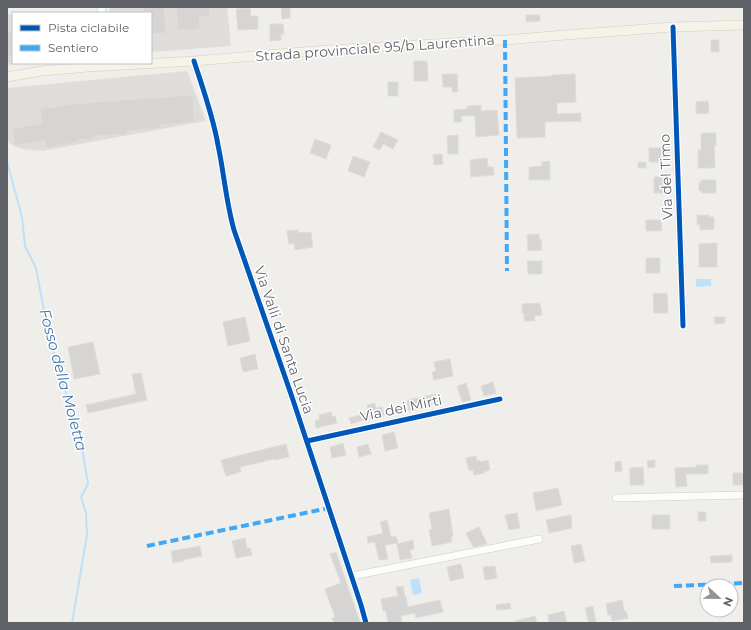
<svg xmlns="http://www.w3.org/2000/svg" width="751" height="630" font-family="Montserrat,sans-serif">
<style>
.industrial{fill:#dfddda}
.water{fill:#bfe0f9}
.lines{fill:none;stroke-linecap:round;stroke-linejoin:round}
.stream{stroke:#bfe0f9;stroke-width:2}
.building{fill:#d6d5d3;stroke:#deddd9}
.minor-casing{stroke:#cbcccc;stroke-width:8}
.major-casing{stroke:#d7ceb8;stroke-width:10}
.minor{stroke:#fdfcfc;stroke-width:7}
.major{stroke:#f4f2e9;stroke-width:9}
.quiet{stroke:#3fa9f5;stroke-width:4;stroke-dasharray:8 4;stroke-linecap:butt}
.cycleway-casing{stroke:#fff;stroke-width:8}
.cycleway{stroke:#0057b8;stroke-width:5}
.labels{text-anchor:middle;stroke-width:3;stroke-linejoin:round;paint-order:stroke}
.street-label{font-size:14px;fill:#5f6368;stroke:#fff}
.water-label{font-size:15px;font-style:italic;fill:#4174aa;stroke:#fff}
</style>
<rect width="100%" height="100%" fill="#efeeea"/>
<path class="industrial" d="M110,7H227L231,46L151,52V13H109Z
M7,14L13,15V63H22L7,65Z
M187,71L206,121L42,151L22,149L10,144L7,139V88Z"/>
<path class="water" d="M696,279H711V286L696,287Z
M419,578L422,593L413,595L410,580Z"/>
<g class="lines">
<path class="stream" d="M7,162L22,217L25,246L36,268L49,337L65,390L79,430L88,484L81,497L86,513L87,535L72,623"/>
</g>
<path class="building" d="M143,7H164L166,33L151,34V13H144Z
M176,7H209L210,16L199,17L200,29L178,30Z
M281,7H290V18L282,19Z
M250,8L251,16H258V29L238,30L236,9Z
M526,15H540V21L526,22Z
M270,24H283L284,34H281V40L270,41Z
M13,31V55L7,56V32Z
M711,40H719V52H711Z
M414,61H427L428,81H414Z
M442,74H457L458,92H452V87H443Z
M575,74L576,102L557,103V114L581,113V121L545,122V137L517,138L515,78L552,76V75Z
M388,82H398V96H388Z
M193,95L194,122L161,125V128L127,131V134L93,136L94,139L78,140V142L46,148L45,140L15,146L12,129L42,123L40,109L72,104Z
M708,101L709,113L696,114V102Z
M481,105V111L497,110L499,135L476,137L475,116H461L462,122H454V110L467,109V106Z
M381,132L398,140L393,149L383,144L380,150L373,147Z
M701,133H716V146H714L715,168H698V150H701Z
M458,135V154H448L447,136Z
M315,139L331,145L326,159L310,153Z
M649,148H663L664,158H662V162H649Z
M442,154L443,164L434,165L433,155Z
M353,156L370,162L364,177L348,171Z
M487,158L488,167H493L494,175L471,177L470,167L471,166L470,160Z
M550,161V180H529V167L542,166V162Z
M638,162H646V168H638Z
M654,177H660V178H664V186H666V193H654Z
M701,180H716V193H702V191H699V183H701Z
M697,215H709V217H714V229L700,230V225H697Z
M646,220H661L662,231H646Z
M298,230V233L311,232L313,247L295,250L294,243L289,244L287,231Z
M539,234V239H541L542,250L528,251L527,235Z
M717,243V267H699V244Z
M646,258H660V273H646Z
M527,261H542V274H528Z
M667,293L668,313H654L653,294Z
M540,303L542,315L534,316L535,321H524V313H522V304Z
M245,317L250,341L228,346L223,322Z
M714,317H725V323L715,324Z
M93,342L100,374L74,379L68,347Z
M255,354L258,369L243,372L240,358Z
M450,359L453,376L434,380L432,372L436,371L434,362Z
M141,373L147,400L88,413L86,405L136,394L132,374Z
M493,382L496,393L484,396L481,386Z
M466,383L471,400L462,402L457,386Z
M436,394L438,402L431,403L432,406L409,411L407,400Z
M375,403L376,408L382,407L384,416L371,419L370,418L351,424L349,418L369,413L367,405Z
M331,412L332,417L335,416L337,423L316,428L315,421L320,419L319,415Z
M394,432L398,448L385,451L382,435Z
M343,443L346,455L332,458L330,447Z
M286,444L289,457L274,460V459L240,467L241,472L226,476L221,460Z
M368,444L371,454L359,457L357,447Z
M476,456L477,461L480,460V462L488,460L490,470L484,472V473L474,475L473,470L469,471L466,458Z
M655,460V467L648,468L647,461Z
M621,461L622,471L615,472V462Z
M696,465H708V474H686L687,486L676,487L675,468L697,467Z
M643,467L644,485H630V468Z
M733,473H744V485H733Z
M558,488L562,505L536,511L533,493Z
M449,509L453,536L451,537L452,542L432,546L429,530L432,529L429,513Z
M698,512H706V521H698Z
M517,513L520,528L509,530L505,515Z
M571,515L572,523L571,524L572,528L549,533L546,520Z
M652,515H670V529H652Z
M387,520L391,537L396,536L398,543L385,545L388,559L379,560L375,542L368,543L367,537L383,533L380,522Z
M479,527L487,544L473,547L466,533Z
M245,538L247,549L250,548L252,555L236,558L232,541Z
M413,540L414,549L410,550L412,558L400,560L397,544Z
M581,544L585,561L574,563L571,546Z
M200,546L202,556L183,560V561L173,563L171,551Z
M336,552L360,622L361,623H334L332,618L335,617L325,589L341,583L330,554Z
M732,555V562L711,563L710,556Z
M461,564L464,578L450,581L447,567Z
M495,566L497,578L485,580L483,567Z
M403,586L405,597H406L408,607L440,600L443,612L416,618L415,613L401,616L402,623H388L386,611H383L381,599L398,596L396,587Z
M622,600L624,611H626L628,618L612,621L611,615H608L606,604Z
M510,603L511,609L497,610L496,605Z
M593,606L596,622L589,623L585,608Z
M564,611L567,623H549L548,615Z
M535,616L537,623H515V621Z"/>
<g class="lines">
<g class="minor-casing">
<path id="minor" d="M101,13L102,7
M673,27L683,326
M194,61C203,89 213,116 218,145C224,173 226,202 234,230L292,397L361,605L366,623
M307,441L500,399
M616,498L744,495
M352,576L539,539"/>
</g>
<g class="major-casing">
<path id="major" d="M7,77L42,71L88,67L194,61L327,50L505,40L552,36L673,27L744,25"/>
</g>
<use href="#minor" class="minor"/>
<use href="#major" class="major"/>
<path class="quiet" d="M505,40L507,271
M147,546L329,508
M674,586L744,583"/>
<g class="cycleway-casing">
<path id="cycleway" d="M673,27L683,326
M194,61C203,89 213,116 218,145C224,173 226,202 234,230L292,397L361,605L366,623
M307,441L500,399"/>
</g>
<use href="#cycleway" class="cycleway"/>
</g>
<g class="labels">
<g class="street-label">
<text transform="translate(375 48) rotate(-4)" y="5">Strada provinciale 95/b Laurentina</text>
<text transform="translate(666 177) rotate(-92)" y="5">Via del Timo</text>
<text transform="translate(284 340) rotate(71)" y="5">Via Valli di Santa Lucia</text>
<text transform="translate(401 408) rotate(-12)" y="5">Via dei Mirti</text>
</g>
<g class="water-label">
<text transform="translate(63 380) rotate(75)" y="5">Fosso della Moletta</text>
</g>
</g>
<rect width="751" height="630" fill="none" stroke="#5f6368" stroke-width="16"/>
<rect x="12" y="12" width="140" height="52" fill="#ffffff" stroke="#bfc1c3"/>
<rect x="20" y="25" width="20" height="6" fill="#0057b8" stroke="#bfc1c3"/>
<text x="48" y="32" font-size="12" fill="#5f6368">Pista ciclabile</text>
<rect x="20" y="45" width="20" height="6" fill="#3fa9f5" stroke="#bfc1c3"/>
<text x="48" y="52" font-size="12" fill="#5f6368">Sentiero</text>
<g transform="translate(719 598) rotate(112)"><circle r="19" fill="#ffffff" stroke="#bfc1c3"/>
<path d="M0-3L7 15L0 10L-7 15Z" fill="#919496"/>
<text y="-6" font-size="11" font-weight="bold" text-anchor="middle" fill="#5f6368">N</text>
</g>
</svg>
